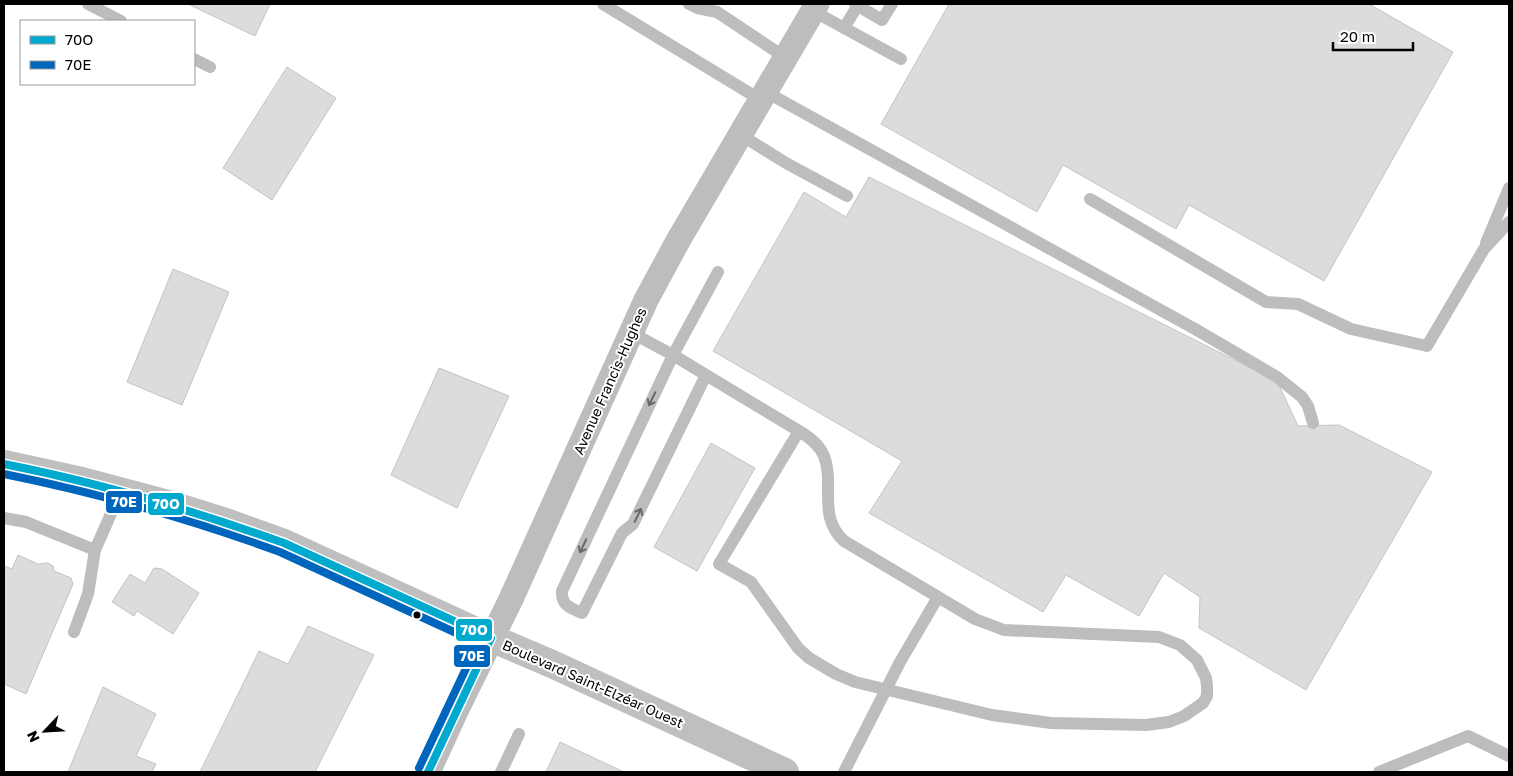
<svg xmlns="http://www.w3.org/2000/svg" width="1513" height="776" font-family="'Golos Text',sans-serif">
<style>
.building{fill:#dcdcdc;stroke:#c4c4c4}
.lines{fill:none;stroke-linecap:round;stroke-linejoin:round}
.lane{stroke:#bdbdbd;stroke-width:12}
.street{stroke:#bdbdbd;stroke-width:25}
.secondary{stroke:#bfbfbf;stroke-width:28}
.bus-1-casing{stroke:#fff;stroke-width:11}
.bus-2-casing{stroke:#fff;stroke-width:11}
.bus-1{stroke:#00a9ce;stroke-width:8}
.bus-2{stroke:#0065bd;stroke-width:8}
.oneway{stroke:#686868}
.bus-dot{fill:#000;stroke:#fff;stroke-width:2}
.labels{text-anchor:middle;stroke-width:4;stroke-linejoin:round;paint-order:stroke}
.street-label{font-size:14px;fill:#000;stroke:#fff}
.line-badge{stroke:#fff;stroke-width:2}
.badge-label{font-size:14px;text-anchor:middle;font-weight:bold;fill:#fff}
</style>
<rect width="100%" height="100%" fill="#fff"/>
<path class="building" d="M188,4H270L255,36Z
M949,4H1369L1453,52L1324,281L1189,205L1176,229L1063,165L1037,212L881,124Z
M287,67L336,98L272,200L223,168Z
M869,177L1277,381L1298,426L1339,425L1432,472L1306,690L1199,628L1200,597L1164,573L1139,616L1066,575L1043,612L869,513L902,461L713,351L804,192L846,217Z
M173,269L229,292L182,405L127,382Z
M439,368L509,396L457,508L391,475Z
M711,443L755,468L697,571L654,547Z
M18,555L38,564L48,563L53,566L54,571L71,578L73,584L26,694L4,684V566L12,569Z
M154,568L162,569L199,593L173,634L137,611L134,616L112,602L130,574L145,583Z
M308,626L374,655L315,772H200L259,651L288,664Z
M103,687L156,714L136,756L156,764L152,772H68Z
M560,742L624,772H546Z"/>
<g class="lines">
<path class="lane" d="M88,4L121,21
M603,4L761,100
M689,4L697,8L717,12L786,58
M855,4L882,20L892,4
M813,11L901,59
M844,28L858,5
M194,59L210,67
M766,92L1195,329L1277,377L1302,397L1308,406L1313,423
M741,135L786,163L847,196
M1090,199L1266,302L1298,304L1351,329L1427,346L1484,249L1509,222
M1486,243L1509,188
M632,333L673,355L718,272
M706,375L633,524L622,533L582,613C570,608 561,605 562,591L673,355L799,431L719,564L751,582L798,648L809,658L836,674L855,682L992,715L1051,723L1146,725L1169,722L1184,716L1203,703L1207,696V686L1206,678L1197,660L1180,645L1159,637L1004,630L975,619L844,541C817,516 835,484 824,456C819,444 809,437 799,431
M4,518L26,522L95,550L121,491
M74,632L88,594L95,550
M501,772L519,734
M844,772L900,662L938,597
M1379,772L1468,736L1509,756"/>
<path class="street" d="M428,772L456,711L511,599L646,300L679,239L817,4"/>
<path class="secondary" d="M4,464L82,481L172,505L223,521L284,543L491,638L552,664L785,772"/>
<g class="bus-1-casing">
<path id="bus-1" d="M4,464C100,483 192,510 284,543L491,638L428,772"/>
</g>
<g class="bus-2-casing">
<path id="bus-2" d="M4,474C98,493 190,519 280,552L478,643L419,768"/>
</g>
<use href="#bus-1" class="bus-1"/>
<use href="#bus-2" class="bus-2"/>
</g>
<defs><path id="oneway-shaft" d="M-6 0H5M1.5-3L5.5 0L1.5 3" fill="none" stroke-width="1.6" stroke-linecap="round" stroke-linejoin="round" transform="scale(1.25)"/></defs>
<g class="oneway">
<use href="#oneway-shaft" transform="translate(652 399) rotate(116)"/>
<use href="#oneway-shaft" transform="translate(638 515) rotate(-64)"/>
<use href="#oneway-shaft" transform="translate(583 546) rotate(115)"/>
</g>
<circle class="bus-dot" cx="417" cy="615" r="4.5"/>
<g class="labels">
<g class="street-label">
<text transform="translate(610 381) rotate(-66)" y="5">Avenue Francis-Hughes</text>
<text transform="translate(593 684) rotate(24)" y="5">Boulevard Saint-Elzéar Ouest</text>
</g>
</g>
<g class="line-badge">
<rect x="105" y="490" width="38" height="24" rx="5" fill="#0065bd"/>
<rect x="147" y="492" width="38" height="24" rx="5" fill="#00a9ce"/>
<rect x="455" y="618" width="38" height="24" rx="5" fill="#00a9ce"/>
<rect x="453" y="644" width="38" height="24" rx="5" fill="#0065bd"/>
</g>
<g class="badge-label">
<text x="124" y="507">70E</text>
<text x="166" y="509">70O</text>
<text x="474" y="635">70O</text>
<text x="472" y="661">70E</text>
</g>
<rect width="1513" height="776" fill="none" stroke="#000000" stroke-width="10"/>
<rect x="20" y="20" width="175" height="65" fill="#ffffff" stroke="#999999"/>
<rect x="30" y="36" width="25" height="8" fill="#00a9ce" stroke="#999999"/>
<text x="65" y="45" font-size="15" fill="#000000">70O</text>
<rect x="30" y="61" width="25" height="8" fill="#0065bd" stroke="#999999"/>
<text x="65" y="70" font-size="15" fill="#000000">70E</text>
<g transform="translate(45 731) rotate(245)" stroke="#ffffff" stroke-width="4" paint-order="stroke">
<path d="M0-4L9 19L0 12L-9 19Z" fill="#000000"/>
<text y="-8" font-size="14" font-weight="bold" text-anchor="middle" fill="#000000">N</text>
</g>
<path d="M1333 42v8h80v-8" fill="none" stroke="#000000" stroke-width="2.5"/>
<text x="1340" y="42" font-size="15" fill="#000000" stroke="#ffffff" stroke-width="4" paint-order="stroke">20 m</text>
</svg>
